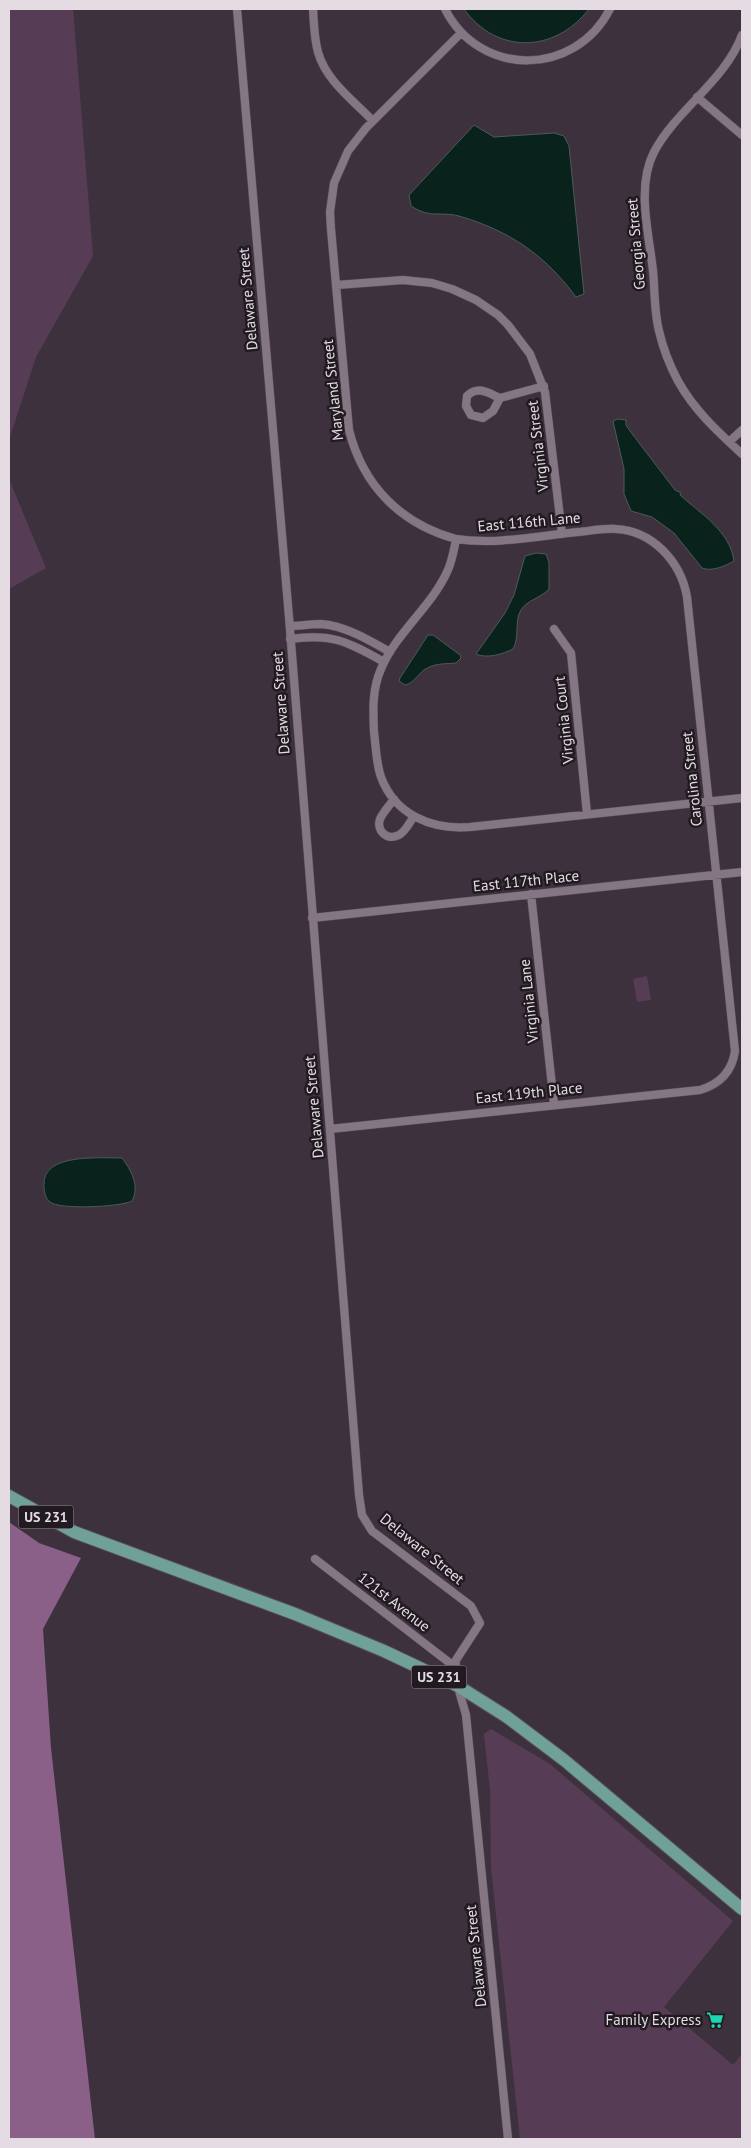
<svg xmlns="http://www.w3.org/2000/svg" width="751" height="2148" font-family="'PT Sans',sans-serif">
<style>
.green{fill:#563d55}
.forest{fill:#8a5f88}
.water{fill:#0a221c;stroke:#4b5a58}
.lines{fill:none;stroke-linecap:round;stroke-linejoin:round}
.street-casing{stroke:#5a4f59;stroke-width:9}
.primary-casing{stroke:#5a4f59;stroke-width:14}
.street{stroke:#857684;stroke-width:8}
.primary{stroke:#6fa198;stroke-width:12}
.labels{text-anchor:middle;stroke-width:5;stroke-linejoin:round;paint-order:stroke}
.shield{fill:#211b21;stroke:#aaa1a9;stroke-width:1}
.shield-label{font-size:14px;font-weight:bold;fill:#e4dbe3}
.street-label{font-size:15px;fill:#e4dbe3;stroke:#211b21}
.poi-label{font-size:15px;fill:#e4dbe3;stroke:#211b21;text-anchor:end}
</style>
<rect width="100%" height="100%" fill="#3e313e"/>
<path class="green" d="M9,9H73L93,256L36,357L9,440Z
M9,479L46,568L9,589Z
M647,976L651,1000L637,1002L633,979Z
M491,1729L550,1764L733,1921L664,2007L733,2065L742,2054V2139H520L491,1868L490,1790L484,1734Z"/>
<path class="forest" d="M9,1522L39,1543L81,1558L43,1629L51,1748L95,2139H9Z"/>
<path class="water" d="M464,9H589C555,53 497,55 464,9Z
M474,125L494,137L554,133L564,136L569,146L584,294L576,297C545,255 510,231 459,216C439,211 431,219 411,206L409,195Z
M618,419L626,420V425L630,431L675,490L681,493L680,495C701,514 730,531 734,561C725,566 712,572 702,568L674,533L652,517L631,511L624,494V469L613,421Z
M536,553L546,554L549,562V589C541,598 527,600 521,610C514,621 520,637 513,649C503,654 487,659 476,654L505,613L514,595L525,556Z
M428,635H433L460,655L461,658L456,663C445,664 434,663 424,670C417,675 414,683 405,685L399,681L400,678Z
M122,1158C131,1170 140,1186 132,1201C121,1207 59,1210 50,1202C45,1198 44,1191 44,1185C42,1153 100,1158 122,1158Z"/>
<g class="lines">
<g class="street-casing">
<path id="street" d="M237,9L289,617L359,1495L362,1515L372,1531L471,1606L480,1623L456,1660C454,1679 461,1697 466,1715L508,2139
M313,9C314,23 314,38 318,52C326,81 353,100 373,121
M445,9C480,78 575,77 610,9
M461,33L366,128L348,151L334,183L330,212L331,229L349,430C363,486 401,524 456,539C454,550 452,562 447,572C431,607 396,633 381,669C372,689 373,711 374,732C376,747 376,763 381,777C395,815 432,830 470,827L742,798
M742,35C725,81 677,109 654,152C636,187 649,233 653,271C655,291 654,312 659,331C663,348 670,366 678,381C694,410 718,432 742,454
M697,97L742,135
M337,285L403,280L432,283L452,289L476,300L498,315L508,325L530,354L545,392L562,534
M500,398C488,393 478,385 467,396L466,406L471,415L483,418L493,411L500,398L544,386
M729,442L742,430
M290,626C300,626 311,624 321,624C346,626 369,640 390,652
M554,629L571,653L587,814
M290,639C333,633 348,642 384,662
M394,799C390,805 383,812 380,819C376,831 387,841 399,835C406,831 410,822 414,816
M531,894L554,1104
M312,918L742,872
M330,1129L700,1090C720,1084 732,1072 735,1051L687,597C681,562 653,531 616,529C603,528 590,531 578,532C538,536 496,545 456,539
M315,1559L455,1667"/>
</g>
<g class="primary-casing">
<path id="primary" d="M9,1496L74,1532L295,1614L384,1651L458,1686L507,1717L564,1760L742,1909"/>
</g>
<use href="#street" class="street"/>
<use href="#primary" class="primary"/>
</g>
<defs>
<g id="supermarket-bare" transform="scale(1.35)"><path d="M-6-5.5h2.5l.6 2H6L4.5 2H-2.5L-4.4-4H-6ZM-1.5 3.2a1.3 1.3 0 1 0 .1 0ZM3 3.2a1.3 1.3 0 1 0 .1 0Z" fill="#1ed5b1" stroke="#211b21" stroke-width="2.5" paint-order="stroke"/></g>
</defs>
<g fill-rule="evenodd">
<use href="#supermarket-bare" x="715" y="2020"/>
</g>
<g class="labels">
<g class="shield">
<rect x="18.5" y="1505.5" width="55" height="23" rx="4"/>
<rect x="411.5" y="1665.5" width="55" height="23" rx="4"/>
</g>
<g class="shield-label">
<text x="46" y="1522">US 231</text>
<text x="439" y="1682">US 231</text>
</g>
<g class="street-label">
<text transform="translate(636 244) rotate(-95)" y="5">Georgia Street</text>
<text transform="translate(248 299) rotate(-95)" y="5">Delaware Street</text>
<text transform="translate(333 390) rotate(-96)" y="5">Maryland Street</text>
<text transform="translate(538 446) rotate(-97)" y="5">Virginia Street</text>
<text transform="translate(529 522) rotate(-5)" y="5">East 116th Lane</text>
<text transform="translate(281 703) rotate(-94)" y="5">Delaware Street</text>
<text transform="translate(564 720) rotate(-96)" y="5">Virginia Court</text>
<text transform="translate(692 779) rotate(-96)" y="5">Carolina Street</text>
<text transform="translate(526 881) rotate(-6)" y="5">East 117th Place</text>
<text transform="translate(529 1001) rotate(-96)" y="5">Virginia Lane</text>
<text transform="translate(529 1093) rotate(-6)" y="5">East 119th Place</text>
<text transform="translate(314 1107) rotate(-95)" y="5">Delaware Street</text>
<text transform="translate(422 1549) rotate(39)" y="5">Delaware Street</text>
<text transform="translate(394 1602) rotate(38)" y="5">121st Avenue</text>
<text transform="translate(476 1956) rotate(-96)" y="5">Delaware Street</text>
</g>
<g class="poi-label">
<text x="701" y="2025">Family Express</text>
</g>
</g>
<rect width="751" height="2148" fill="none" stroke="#e4dbe3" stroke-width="20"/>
</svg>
